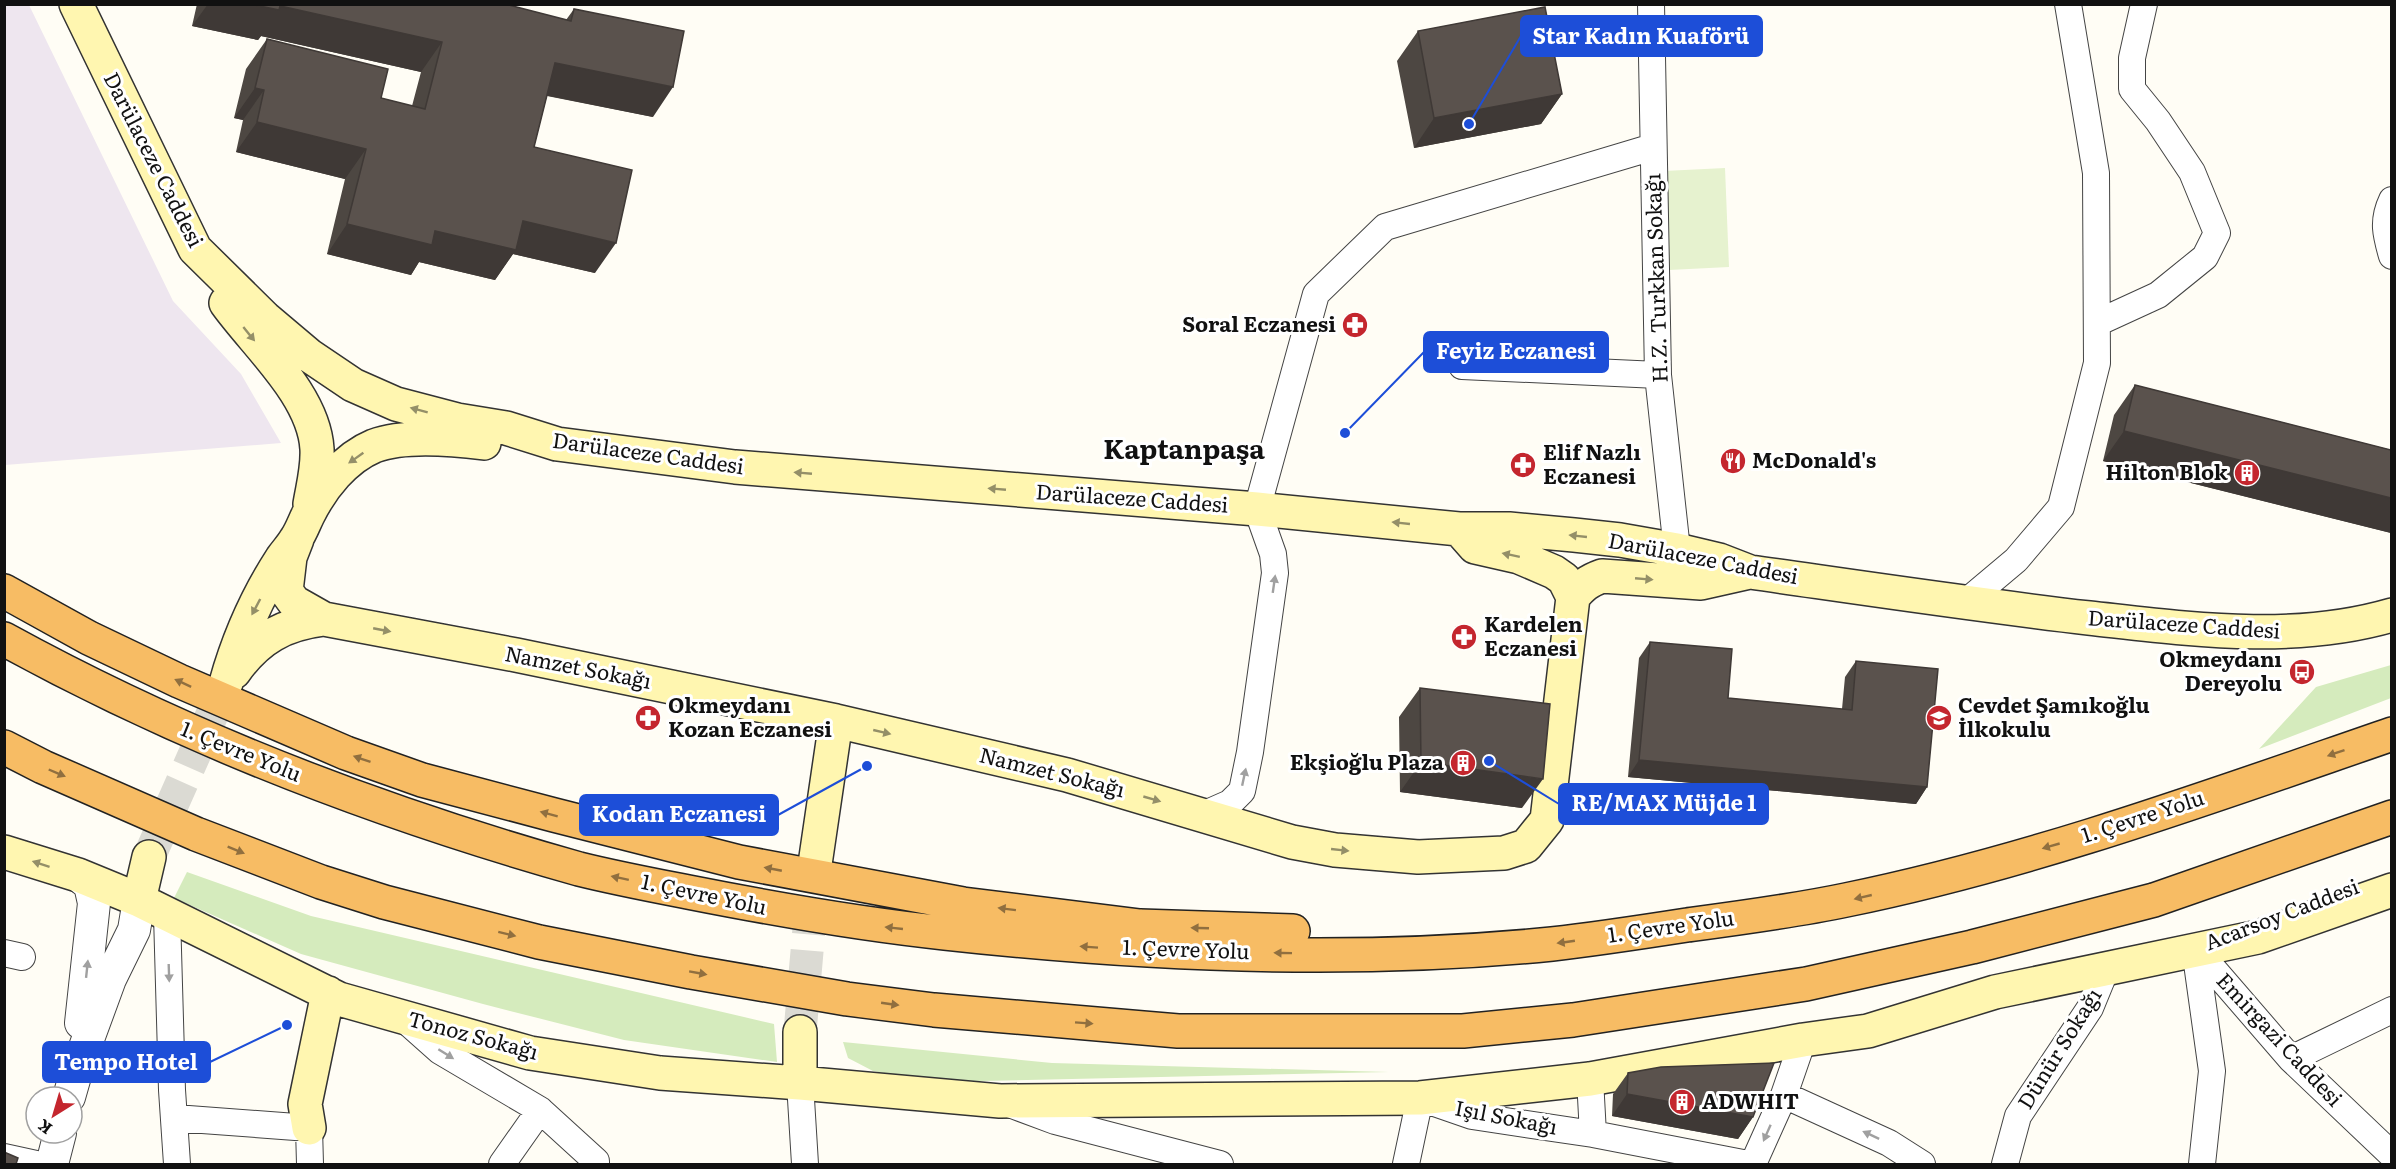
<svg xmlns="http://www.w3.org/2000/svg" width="2396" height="1169" font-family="Literata,serif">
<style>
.industrial{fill:#eee6ef}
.green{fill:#d5ebbd}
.pitch{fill:#e6f2cf}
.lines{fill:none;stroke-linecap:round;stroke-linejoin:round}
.secondary-tunnel{stroke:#dbdad3;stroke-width:33;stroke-dasharray:33 16;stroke-linecap:butt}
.minor-casing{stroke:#444;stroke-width:28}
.tertiary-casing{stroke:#444;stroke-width:34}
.secondary-casing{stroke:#333;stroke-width:36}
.trunk-casing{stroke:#222;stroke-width:36}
.minor{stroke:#fff;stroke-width:26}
.tertiary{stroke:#fff;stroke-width:32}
.secondary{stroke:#fff6b0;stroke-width:33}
.trunk{stroke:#f7bc64;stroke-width:33}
.wall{fill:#4d4742}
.shaded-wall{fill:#3f3936}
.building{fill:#5a524d;stroke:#3f3936;stroke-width:1.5}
.oneway{fill:#948f68}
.oneway2{fill:#a0a0a0}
.oneway3{fill:#906f3f}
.labels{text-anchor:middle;stroke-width:6;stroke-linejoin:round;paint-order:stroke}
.street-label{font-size:21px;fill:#111;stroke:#fff}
.poi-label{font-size:21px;font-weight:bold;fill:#111;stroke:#fff;text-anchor:start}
.district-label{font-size:27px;font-weight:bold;fill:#111;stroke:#fff}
.leader{fill:none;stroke:#1d4ed8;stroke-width:2}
.callout-dot{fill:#1d4ed8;stroke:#fff;stroke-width:2}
.callout{fill:#1d4ed8;stroke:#1d4ed8;stroke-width:2}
.callout-label{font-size:22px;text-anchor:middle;font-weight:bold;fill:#fff}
</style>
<rect width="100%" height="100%" fill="#fffdf5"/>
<path class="industrial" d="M5,4L29,5L173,301L241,374L281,443L5,465Z"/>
<path class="green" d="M2391,665V698L2259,749L2316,687Z
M187,872L311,916L774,1024L777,1062L624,1040L483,1004L301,954L174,898Z
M843,1042L1052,1063L1389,1072L935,1082L873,1071L848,1058Z"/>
<path class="pitch" d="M1725,168L1729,267L1669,270L1664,171Z"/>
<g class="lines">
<path class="secondary-tunnel" d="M149,857L226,683
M800,1032L814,871"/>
<g class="minor-casing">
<path id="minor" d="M1651,4L1658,375L1677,550
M2392,200C2382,221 2386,235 2392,256
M2097,323L2158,295L2205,257L2217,233L2192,172L2158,121L2132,89V58L2144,4
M1462,366L1658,375
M1966,602L2016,560L2061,507L2097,363L2096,173L2068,4
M1205,814L1230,803L1242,791L1250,752L1275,573L1273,554L1257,509L1316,294L1385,227L1653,147
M167,915L172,1090L177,1164
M2195,948L2291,1059L2392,1155
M2195,949L2212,1071L2202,1164
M4,953L22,957
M404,1019L440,1051L540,1110L596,1161V1164
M2291,1059L2392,1010
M800,1083L805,1164
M1784,1095L1889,1143L1922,1164
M1012,1105L1055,1121L1220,1164
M175,1118L309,1128L310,1164
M1593,1134L1748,1164
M4,1157L36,1164
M502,1164L540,1110
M1406,1164L1420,1098L1472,1116L1593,1134L1590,1079
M1753,1164L1784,1095L1803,1040
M2005,1164L2018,1116L2090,1008L2106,969"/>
</g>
<g class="tertiary-casing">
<path id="tertiary" d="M78,875L90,885L94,903L81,1023
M69,1097L77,1069L110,979L134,930L139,900
M52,1164L60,1133"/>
</g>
<g class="secondary-casing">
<path id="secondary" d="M76,4L195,249L265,318L310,356L353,385L396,404L457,420L506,428L557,444L735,467L1257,509L1459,529H1509L1574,535L1620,540L1677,550L1719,560L1750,572C1863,588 1976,605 2089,618C2190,629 2292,644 2392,615
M226,303C256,345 314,395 317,449C318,468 313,486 310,504
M1460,530L1475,547L1519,557L1554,572L1564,579L1573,597
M297,539L290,557L286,591L294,602L324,619L516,655L836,721L1067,775L1292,842L1335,850L1418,857L1504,853L1526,846L1547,820L1573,597C1582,586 1588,581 1602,576L1701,583L1750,572
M234,672C258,638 284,624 324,619
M226,683C238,640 258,595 282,558C287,551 292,546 296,539C301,532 304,523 308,515C322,487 345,458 374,446C403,435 453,439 484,443
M4,852L78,875L139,900L339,999L530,1053L660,1073L800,1083L1000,1101L1420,1098L1590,1079L1803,1040L1868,1031L1995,992L2258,937L2392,890
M814,871L836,721
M139,900L149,857
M800,1083V1032
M309,1128L305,1104L328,993"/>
</g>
<g class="trunk-casing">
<path id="trunk" d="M4,591L89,638L179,681L346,753L422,780L554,815L739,862L963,904L1140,926L1293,931
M4,639C186,739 380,813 579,869C615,878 652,885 688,892C774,909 859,924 945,933C1144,955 1353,964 1552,944C1597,939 1642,932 1687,925C1740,918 1794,911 1846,900C2032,862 2212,796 2392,734
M4,747L43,767L196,834L321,882L384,902L539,942L691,972L847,999L934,1010L1178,1031H1463L1573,1020L1806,984L1972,947L2154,900L2392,817"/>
</g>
<use href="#minor" class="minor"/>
<use href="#tertiary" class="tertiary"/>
<use href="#secondary" class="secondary"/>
<use href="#trunk" class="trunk"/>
</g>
<path class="wall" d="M197,4H505L566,20L574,9L653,117L547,96L534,147L595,273L513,254L495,280L419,262L411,275L327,254L345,179L236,152L243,120L234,118L246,69L267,39L381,98L412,106L421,72L261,36L258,40L192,26Z
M1418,31L1562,94L1541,124L1414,148L1397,61Z
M2135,385L2391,450V533L2103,461L2114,415Z
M1650,642L1728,698L1842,709L1845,677L1856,661L1927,787L1916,804L1628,777L1639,658Z
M1420,688L1522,808L1400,792L1399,717Z
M1628,1073L1753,1117L1738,1139L1612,1116L1613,1094Z"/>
<path class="shaded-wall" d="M208,4L280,6L442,42L421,72L261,36L258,40L192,26Z
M555,63L673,87L653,117L534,93Z
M255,88L264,90L243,120L234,118Z
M1562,94L1541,124L1414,148L1434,118Z
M257,122L366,149L345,179L236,152Z
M523,221L616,243L595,273L513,254L495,280L419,262L411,275L327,254L347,224L435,231Z
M2124,431L2391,498V533L2103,461Z
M1639,760L1927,787L1916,804L1628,777Z
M1421,762L1543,779L1522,808L1400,792Z
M1627,1094L1753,1117L1738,1139L1612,1116Z"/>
<path class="building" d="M251,4H505L571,21L574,9L684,31L673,87L555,63L534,147L632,170L616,243L523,221L516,250L435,231L432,245L347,224L366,149L257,122L264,90L255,88L267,39L388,69L381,98L425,109L442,42L280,6L279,10Z
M1545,7L1562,94L1434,118L1418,31Z
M2135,385L2391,450V498L2124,431Z
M1650,642L1732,649L1728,698L1852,710L1856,661L1938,669L1927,787L1639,760Z
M1420,688L1550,704L1543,779L1421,762Z
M1774,1063L1753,1117L1627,1094L1628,1073L1661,1067Z
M4,1152L18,1158L16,1164H4Z"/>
<defs><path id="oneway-solid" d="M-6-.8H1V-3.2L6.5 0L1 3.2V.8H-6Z" transform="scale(1.5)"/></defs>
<g class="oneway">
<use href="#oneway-solid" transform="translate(249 334) rotate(51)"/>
<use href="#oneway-solid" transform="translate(419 410) rotate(-165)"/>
<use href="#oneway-solid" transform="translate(356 458) rotate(145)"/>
<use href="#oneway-solid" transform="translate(803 473) rotate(-175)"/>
<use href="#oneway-solid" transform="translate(997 489) rotate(-175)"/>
<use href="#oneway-solid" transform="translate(1401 523) rotate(-174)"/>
<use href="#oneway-solid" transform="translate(1578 536) rotate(-174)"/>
<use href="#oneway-solid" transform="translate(1511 555) rotate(-168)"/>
<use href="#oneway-solid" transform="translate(1644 579) rotate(5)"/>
<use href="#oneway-solid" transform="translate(256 607) rotate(118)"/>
<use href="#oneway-solid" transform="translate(382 630) rotate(11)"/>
<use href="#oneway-solid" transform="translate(882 732) rotate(13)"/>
<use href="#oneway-solid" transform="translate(1152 799) rotate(16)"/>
<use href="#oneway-solid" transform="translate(1340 850) rotate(6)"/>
<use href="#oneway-solid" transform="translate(41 864) rotate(-162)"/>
</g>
<g class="oneway2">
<use href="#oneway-solid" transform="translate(1274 584) rotate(-82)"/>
<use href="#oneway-solid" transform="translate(1244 777) rotate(-78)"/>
<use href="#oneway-solid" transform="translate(87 969) rotate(-84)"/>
<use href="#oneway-solid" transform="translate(169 973) rotate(88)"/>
<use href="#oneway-solid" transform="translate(446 1054) rotate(32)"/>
<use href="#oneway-solid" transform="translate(1767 1133) rotate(114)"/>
<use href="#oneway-solid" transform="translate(1871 1135) rotate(-155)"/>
</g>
<g class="oneway3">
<use href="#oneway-solid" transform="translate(183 683) rotate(-155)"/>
<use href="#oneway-solid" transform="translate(2336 753) rotate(161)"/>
<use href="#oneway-solid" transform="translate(362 759) rotate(-161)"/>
<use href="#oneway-solid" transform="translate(57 773) rotate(23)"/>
<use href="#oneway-solid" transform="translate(549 814) rotate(-165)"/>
<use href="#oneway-solid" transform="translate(2051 846) rotate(164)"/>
<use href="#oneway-solid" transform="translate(236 850) rotate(22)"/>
<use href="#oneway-solid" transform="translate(773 869) rotate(-169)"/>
<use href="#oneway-solid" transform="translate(620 878) rotate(-168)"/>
<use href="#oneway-solid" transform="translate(1863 897) rotate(167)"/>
<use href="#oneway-solid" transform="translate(1007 909) rotate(-173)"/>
<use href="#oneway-solid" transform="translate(894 928) rotate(-174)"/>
<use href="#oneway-solid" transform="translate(1200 928) rotate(-178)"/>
<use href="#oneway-solid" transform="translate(507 934) rotate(14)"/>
<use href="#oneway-solid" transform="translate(1566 942) rotate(172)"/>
<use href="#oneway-solid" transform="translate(1089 947) rotate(-176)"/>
<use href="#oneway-solid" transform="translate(1283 953) rotate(-179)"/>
<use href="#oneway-solid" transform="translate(698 973) rotate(10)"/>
<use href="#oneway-solid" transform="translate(890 1004) rotate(8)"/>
<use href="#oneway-solid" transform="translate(1084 1023) rotate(4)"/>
</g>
<defs>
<g id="pharmacy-disc" transform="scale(1.35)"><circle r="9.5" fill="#c4262e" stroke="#fff"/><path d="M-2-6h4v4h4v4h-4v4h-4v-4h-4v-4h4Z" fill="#fff"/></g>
<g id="restaurant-disc" transform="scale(1.35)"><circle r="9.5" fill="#c4262e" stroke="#fff"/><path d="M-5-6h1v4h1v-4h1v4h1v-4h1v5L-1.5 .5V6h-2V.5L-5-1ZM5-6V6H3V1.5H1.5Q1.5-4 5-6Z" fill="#fff"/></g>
<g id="building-disc" transform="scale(1.35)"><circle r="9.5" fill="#c4262e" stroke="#fff"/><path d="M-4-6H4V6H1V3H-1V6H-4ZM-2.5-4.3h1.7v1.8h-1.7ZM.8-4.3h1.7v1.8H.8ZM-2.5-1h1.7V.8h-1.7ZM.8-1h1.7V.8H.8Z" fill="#fff"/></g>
<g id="bus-disc" transform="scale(1.35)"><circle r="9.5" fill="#c4262e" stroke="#fff"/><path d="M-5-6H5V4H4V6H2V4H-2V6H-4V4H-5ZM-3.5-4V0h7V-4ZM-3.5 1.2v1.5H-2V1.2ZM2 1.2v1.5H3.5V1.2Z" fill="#fff"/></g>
<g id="school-disc" transform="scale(1.35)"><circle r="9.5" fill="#c4262e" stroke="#fff"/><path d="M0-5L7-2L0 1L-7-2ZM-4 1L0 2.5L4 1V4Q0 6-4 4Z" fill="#fff"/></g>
</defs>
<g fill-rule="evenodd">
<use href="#pharmacy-disc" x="1355" y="325"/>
<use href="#restaurant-disc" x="1733" y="461"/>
<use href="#pharmacy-disc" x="1523" y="465"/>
<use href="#building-disc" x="2247" y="473"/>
<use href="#pharmacy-disc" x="1464" y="637"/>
<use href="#bus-disc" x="2302" y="672"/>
<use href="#pharmacy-disc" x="648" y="718"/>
<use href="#school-disc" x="1939" y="718"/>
<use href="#building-disc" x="1463" y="763"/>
<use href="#building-disc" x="1682" y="1102"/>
</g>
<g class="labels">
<g class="street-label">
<text transform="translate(153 160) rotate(63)" y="7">Darülaceze Caddesi</text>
<text transform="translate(1657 278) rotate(-92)" y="7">H.Z. Turkkan Sokağı</text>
<text transform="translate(648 454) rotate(8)" y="7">Darülaceze Caddesi</text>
<text transform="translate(1132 499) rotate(4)" y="7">Darülaceze Caddesi</text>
<text transform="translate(1703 559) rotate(11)" y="7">Darülaceze Caddesi</text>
<text transform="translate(2184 625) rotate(4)" y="7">Darülaceze Caddesi</text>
<text transform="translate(578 668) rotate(11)" y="7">Namzet Sokağı</text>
<text transform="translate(241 752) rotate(22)" y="7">1. Çevre Yolu</text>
<text transform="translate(1052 773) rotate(14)" y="7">Namzet Sokağı</text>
<text transform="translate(2143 817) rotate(-18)" y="7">1. Çevre Yolu</text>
<text transform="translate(704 895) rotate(12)" y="7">1. Çevre Yolu</text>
<text transform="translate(2282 915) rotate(-21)" y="7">Acarsoy Caddesi</text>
<text transform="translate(1671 927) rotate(-8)" y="7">1. Çevre Yolu</text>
<text transform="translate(1186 950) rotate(2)" y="7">1. Çevre Yolu</text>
<text transform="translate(473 1036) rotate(15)" y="7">Tonoz Sokağı</text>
<text transform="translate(2279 1040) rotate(47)" y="7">Emirgazi Caddesi</text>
<text transform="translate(2060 1049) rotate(-58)" y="7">Dünür Sokağı</text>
<text transform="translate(1506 1118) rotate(11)" y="7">Işıl Sokağı</text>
</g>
<g class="poi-label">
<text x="1336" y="332" text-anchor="end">Soral Eczanesi</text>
<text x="1543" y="460">Elif Nazlı<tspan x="1543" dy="24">Eczanesi</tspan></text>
<text x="1752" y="468">McDonald's</text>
<text x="2228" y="480" text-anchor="end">Hilton Blok</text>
<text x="1484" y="632">Kardelen<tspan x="1484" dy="24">Eczanesi</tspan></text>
<text x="2282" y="667" text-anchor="end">Okmeydanı<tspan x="2282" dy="24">Dereyolu</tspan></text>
<text x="668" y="713">Okmeydanı<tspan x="668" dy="24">Kozan Eczanesi</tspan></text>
<text x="1958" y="713">Cevdet Şamıkoğlu<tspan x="1958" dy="24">İlkokulu</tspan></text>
<text x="1444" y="770" text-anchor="end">Ekşioğlu Plaza</text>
<text x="1702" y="1109">ADWHIT</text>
</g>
<g class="district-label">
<text x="1184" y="459">Kaptanpaşa</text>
</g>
</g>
<path class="leader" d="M1469 124L1521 36M1345 433L1424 352M1489 761L1559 804M867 766L778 815M287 1025L210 1062"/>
<g class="callout-dot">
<circle cx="1469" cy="124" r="6"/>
<circle cx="1345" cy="433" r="6"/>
<circle cx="1489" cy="761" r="6"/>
<circle cx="867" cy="766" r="6"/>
<circle cx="287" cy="1025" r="6"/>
</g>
<g class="callout">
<rect x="1521" y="16" width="241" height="40" rx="6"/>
<rect x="1424" y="332" width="184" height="40" rx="6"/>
<rect x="1559" y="784" width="209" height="40" rx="6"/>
<rect x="580" y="795" width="198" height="40" rx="6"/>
<rect x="43" y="1042" width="167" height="40" rx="6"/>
</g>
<g class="callout-label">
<text x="1641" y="44">Star Kadın Kuaförü</text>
<text x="1516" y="359">Feyiz Eczanesi</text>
<text x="1664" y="811">RE/MAX Müjde 1</text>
<text x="679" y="822">Kodan Eczanesi</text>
<text x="126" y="1070">Tempo Hotel</text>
</g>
<rect width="2396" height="1169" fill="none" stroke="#111111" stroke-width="12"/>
<g transform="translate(54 1115) rotate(217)"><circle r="28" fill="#ffffff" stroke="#a0a0a0" stroke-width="1.5"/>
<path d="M0-4.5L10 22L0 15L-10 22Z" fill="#c4262e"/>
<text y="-9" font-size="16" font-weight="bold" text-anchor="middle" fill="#111111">K</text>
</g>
</svg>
